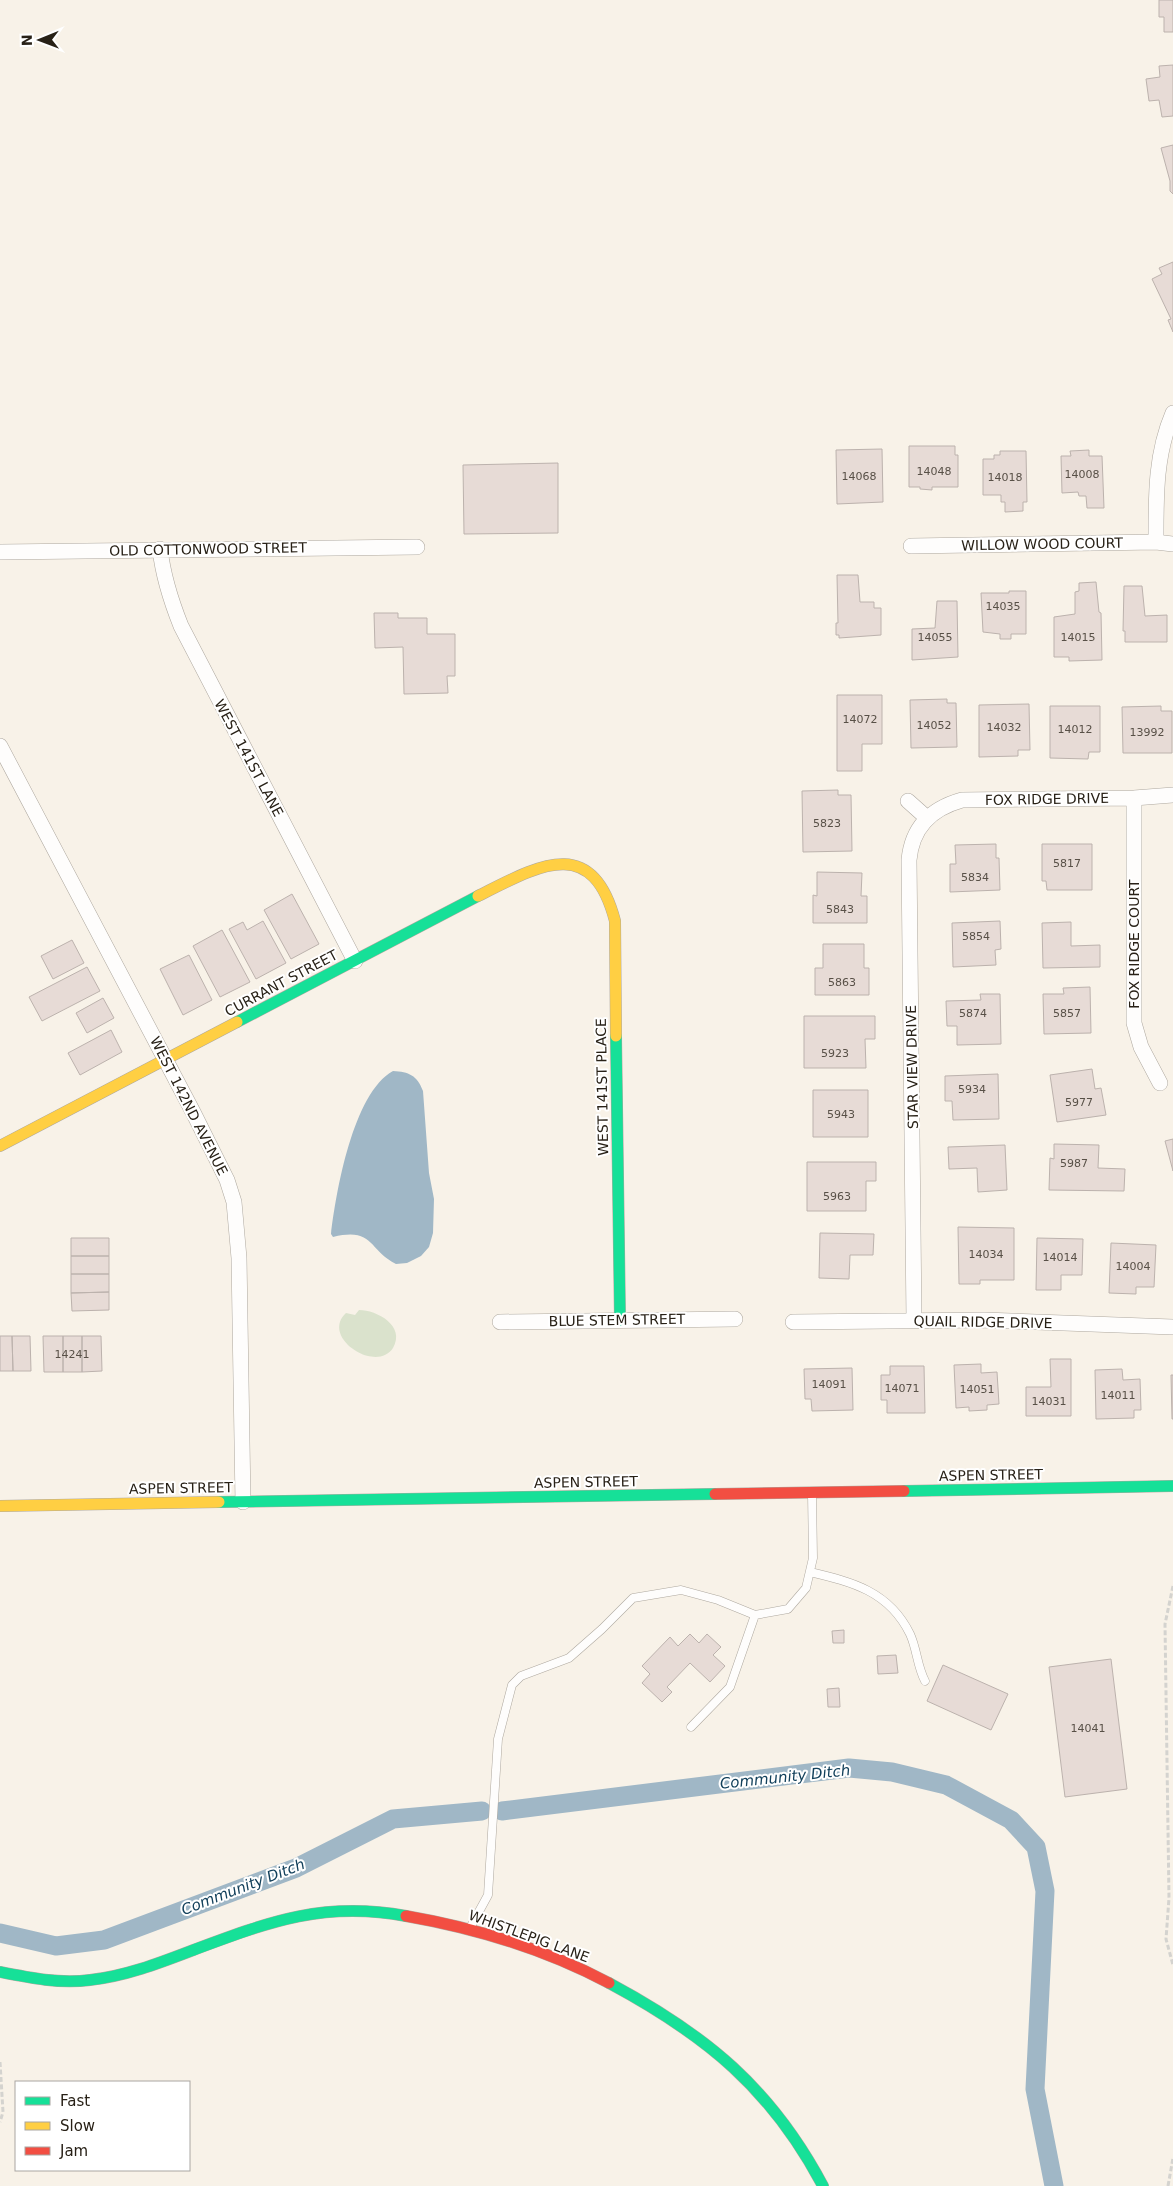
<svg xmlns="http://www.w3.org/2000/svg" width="1173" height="2186" font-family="'DejaVu Sans',sans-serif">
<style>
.green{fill:#dae2cc}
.water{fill:#a0b7c6}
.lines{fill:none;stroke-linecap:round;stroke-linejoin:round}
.canal{stroke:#a0b7c6;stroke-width:19}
.building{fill:#e7dbd6;stroke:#bcb2ad}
.lane-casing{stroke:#aea89f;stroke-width:9}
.street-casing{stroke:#aea89f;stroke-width:16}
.fast-casing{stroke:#aea89f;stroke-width:12}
.slow-casing{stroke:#aea89f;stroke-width:12}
.jam-casing{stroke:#aea89f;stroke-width:12}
.path{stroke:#d4d3cf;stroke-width:3;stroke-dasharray:5 2.5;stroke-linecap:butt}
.lane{stroke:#fefdfc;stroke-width:8}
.street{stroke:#fefdfc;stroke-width:15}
.fast{stroke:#16e098;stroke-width:11}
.slow{stroke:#ffcf43;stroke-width:11}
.jam{stroke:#f24e42;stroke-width:11}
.labels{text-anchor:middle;stroke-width:4;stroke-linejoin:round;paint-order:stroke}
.number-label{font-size:11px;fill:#585047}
.street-label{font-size:14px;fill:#282117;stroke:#fff}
.water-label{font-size:15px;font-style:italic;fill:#12405b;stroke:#fff}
</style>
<rect width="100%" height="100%" fill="#f8f2e8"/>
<path class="green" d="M359,1310C377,1310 406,1326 393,1348C376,1374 320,1337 346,1313L355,1315Z"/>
<path class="water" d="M393,1071C409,1072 417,1075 423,1091L429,1173L434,1199L433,1233L429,1247L421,1256L407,1263L396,1264C368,1250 374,1227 333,1237L331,1234C336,1192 353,1093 393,1071Z"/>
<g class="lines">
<path class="canal" d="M502,1811L849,1768L892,1772L946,1785L1011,1820L1036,1847L1045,1891L1035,2089L1054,2186
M0,1933L56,1946L104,1940L296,1868L393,1819L482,1811"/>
</g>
<path class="building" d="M1159,0H1173V32H1164V17H1159Z
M1173,65V116L1162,117L1159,100L1149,101L1146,79L1160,77L1159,66Z
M1173,145V194L1170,191V181L1161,148Z
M1173,262V332L1168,320L1171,319L1152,279L1162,274L1159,268Z
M909,446H955V455H958V487H932V490L920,489V487H909Z
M882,449L883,502L837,504L836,450Z
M1089,450V456H1102L1104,508H1087L1086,496H1079L1078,492L1062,493L1061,456H1071L1070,451Z
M1000,451H1026L1027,502H1023V511L1005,512V502H1001V495H983V459H994V455H1000Z
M558,463V533L464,534L463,465Z
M837,575H858L860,602H874V608H881V635L839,638V635H836V623H838Z
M1096,582L1099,612L1101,613L1102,660L1069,661V657H1054V617L1075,614V592L1079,591V583Z
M1124,586H1142L1145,616L1167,615V642H1125V631H1123Z
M1009,591H1026V634H1011V639H1000V634L983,632L981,593H1009Z
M937,601H957L958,657L912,660V629L935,628Z
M374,613H398V618H427V634H455V676H447L448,693L404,694L403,647L375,648Z
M837,695H882V744H862V771H837Z
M947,699V703H956L957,747L911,748L910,700Z
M1029,704L1030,750H1018V756L979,757V705Z
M1050,706H1100V752H1089L1088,759L1050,758Z
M1161,706V711H1172V753H1123L1122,707Z
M838,790V795H851L852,851L803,852L802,791Z
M996,844V858H999L1000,890L950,892V864H956L955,845Z
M1042,844H1092V890H1047L1046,881H1042Z
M817,872L862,873L861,896H867V923H813V895L817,896Z
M292,894L319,944L291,959L264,910Z
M263,921L286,963L256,979L229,929L243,922L247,930Z
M1000,921L1001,949L995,950L996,965L953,967L952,923Z
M1071,922V946L1100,945V967L1043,968L1042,923Z
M222,930L250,982L220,997L193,946Z
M72,940L84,963L53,979L41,956Z
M823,944H864V968H869V995H815V968H823Z
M189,955L212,1000L183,1015L160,969Z
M87,967L100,991L42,1021L29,997Z
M1090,987L1091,1033L1044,1034L1043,994H1064L1063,988Z
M980,994H1000L1001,1044L957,1045V1026H947L946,1001L981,1000Z
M103,998L114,1018L87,1033L76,1013Z
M804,1016H875V1039H865L866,1068H804Z
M111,1030L122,1052L80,1075L68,1053Z
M1092,1069L1095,1089L1101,1088L1106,1115L1057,1122L1050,1075Z
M998,1074L999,1119L953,1120L952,1101H945V1076Z
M813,1090H868V1137H813Z
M1173,1139V1171L1165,1141Z
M1054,1144L1099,1145L1098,1168L1125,1169L1124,1191L1049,1190L1050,1158L1054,1159Z
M1005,1145L1007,1190L978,1192L977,1168L949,1169L948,1147Z
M807,1162H876V1181H866V1211H807Z
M958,1227L1014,1228V1280H980V1284H959Z
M820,1233L874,1234L873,1255H850L849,1279L819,1278Z
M71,1238H109V1256H71Z
M1037,1238L1083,1239L1082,1275H1061V1290H1036Z
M1111,1243L1156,1245L1154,1287H1136V1294L1109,1293Z
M71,1256H109V1274H71Z
M71,1274H109V1292L71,1293Z
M109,1292V1310L72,1311L71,1293Z
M0,1336H12L13,1371H0Z
M12,1336H30L31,1371H13Z
M43,1336H63V1372H44Z
M63,1336H82V1372H63Z
M82,1336H101L102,1371L82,1372Z
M1050,1359H1071V1416H1026V1387H1051Z
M981,1364V1373L997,1372L999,1404L987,1405V1410L969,1411V1407L956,1408L954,1365Z
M890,1366H924L925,1413H887V1400H881V1375H890Z
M852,1368L853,1410L812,1411L811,1399H805L804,1369Z
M1122,1369L1123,1380L1140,1379L1141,1410H1134V1418L1096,1419L1095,1370Z
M1171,1375H1173V1419H1172Z
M844,1630V1643H833L832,1631Z
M690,1634L699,1643L707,1634L721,1647L713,1655L725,1666L710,1682L690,1663L667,1687L672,1692L662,1702L642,1683L650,1674L642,1666L670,1637L678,1646Z
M896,1655L898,1673L878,1674L877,1656Z
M1111,1659L1127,1789L1065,1797L1049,1667Z
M943,1665L1008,1694L991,1730L927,1701Z
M839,1688L840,1707H828L827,1689Z"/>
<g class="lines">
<g class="lane-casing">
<path id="lane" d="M810,1572C852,1582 889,1591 910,1634C917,1649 917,1666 925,1681
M691,1727L730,1687L755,1615
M470,1928L488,1895L498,1739L512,1685L521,1676L569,1658L602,1629L633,1598L681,1590L718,1600L755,1615L788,1609L806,1588L813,1558L812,1493"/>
</g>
<g class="street-casing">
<path id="street" d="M1156,542C1156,498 1155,455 1173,413
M911,546L1156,542L1173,544
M160,549C163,576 171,601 181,626L355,961
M0,552L417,547
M0,746L193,1112L227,1180L234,1202L239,1258L243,1502
M1134,798V1023L1141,1047L1160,1083
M908,801L927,818
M914,1320L909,860C912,828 930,809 962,800L1134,798L1173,795
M500,1322L735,1319
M793,1322L984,1320L1173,1327"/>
</g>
<g class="fast-casing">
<path id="fast" d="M237,1022L478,896
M616,1036L620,1320
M904,1491L1173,1486
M219,1502L715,1494
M0,1972C30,1978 60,1984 90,1980C127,1976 162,1962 196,1949C271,1921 325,1901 406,1916
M609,1983C706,2035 771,2088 823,2186"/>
</g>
<g class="slow-casing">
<path id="slow" d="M478,896C536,867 592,832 615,921L616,1036
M0,1146L237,1022
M0,1506L219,1502"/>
</g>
<g class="jam-casing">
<path id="jam" d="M715,1494L904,1491
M406,1916C475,1928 547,1950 609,1983"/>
</g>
<path class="path" d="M1173,1586L1165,1624L1169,1898L1166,1939L1173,1965
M0,2062L3,2112L0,2122
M1168,2186L1173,2158"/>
<use href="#lane" class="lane"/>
<use href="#street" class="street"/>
<use href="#fast" class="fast"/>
<use href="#slow" class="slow"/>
<use href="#jam" class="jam"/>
</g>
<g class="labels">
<g class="number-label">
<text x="934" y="475">14048</text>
<text x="1082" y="478">14008</text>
<text x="859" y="480">14068</text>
<text x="1005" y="481">14018</text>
<text x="1003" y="610">14035</text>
<text x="935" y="641">14055</text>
<text x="1078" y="641">14015</text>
<text x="860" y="723">14072</text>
<text x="934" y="729">14052</text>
<text x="1004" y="731">14032</text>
<text x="1075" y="733">14012</text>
<text x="1147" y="736">13992</text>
<text x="827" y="827">5823</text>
<text x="1067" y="867">5817</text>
<text x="975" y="881">5834</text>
<text x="840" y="913">5843</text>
<text x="976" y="940">5854</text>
<text x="842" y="986">5863</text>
<text x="973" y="1017">5874</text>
<text x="1067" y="1017">5857</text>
<text x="835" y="1057">5923</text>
<text x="972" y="1093">5934</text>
<text x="1079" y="1106">5977</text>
<text x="841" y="1118">5943</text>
<text x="1074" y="1167">5987</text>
<text x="837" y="1200">5963</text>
<text x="986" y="1258">14034</text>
<text x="1060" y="1261">14014</text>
<text x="1133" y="1270">14004</text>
<text x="72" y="1358">14241</text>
<text x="829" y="1388">14091</text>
<text x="902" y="1392">14071</text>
<text x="977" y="1393">14051</text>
<text x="1118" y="1399">14011</text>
<text x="1049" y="1405">14031</text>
<text x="1088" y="1732">14041</text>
</g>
<g class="street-label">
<text transform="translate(1042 544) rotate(-1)" y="5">WILLOW WOOD COURT</text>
<text transform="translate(208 549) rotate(-1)" y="5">OLD COTTONWOOD STREET</text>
<text transform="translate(249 758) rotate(62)" y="5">WEST 141ST LANE</text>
<text transform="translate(1047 799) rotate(-1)" y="5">FOX RIDGE DRIVE</text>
<text transform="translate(1134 944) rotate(-90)" y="5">FOX RIDGE COURT</text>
<text transform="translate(281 983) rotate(-28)" y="5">CURRANT STREET</text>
<text transform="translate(912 1067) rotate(-91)" y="5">STAR VIEW DRIVE</text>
<text transform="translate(602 1087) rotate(-91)" y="5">WEST 141ST PLACE</text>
<text transform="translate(189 1106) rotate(63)" y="5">WEST 142ND AVENUE</text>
<text transform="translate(617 1320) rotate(-1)" y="5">BLUE STEM STREET</text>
<text transform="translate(983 1322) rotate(1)" y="5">QUAIL RIDGE DRIVE</text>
<text transform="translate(991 1475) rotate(-1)" y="5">ASPEN STREET</text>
<text transform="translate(586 1482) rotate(-1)" y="5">ASPEN STREET</text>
<text transform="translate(181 1488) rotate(-1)" y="5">ASPEN STREET</text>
<text transform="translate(529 1936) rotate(20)" y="5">WHISTLEPIG LANE</text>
</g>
<g class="water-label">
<text transform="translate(785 1777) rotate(-6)" y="5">Community Ditch</text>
<text transform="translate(243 1887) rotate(-21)" y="5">Community Ditch</text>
</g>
</g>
<rect x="15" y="2081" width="175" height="90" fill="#ffffff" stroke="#a9a6a2"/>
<rect x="25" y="2097" width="25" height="8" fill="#16e098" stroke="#a9a6a2"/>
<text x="60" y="2106" font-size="15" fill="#282117">Fast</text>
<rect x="25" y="2122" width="25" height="8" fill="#ffcf43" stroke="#a9a6a2"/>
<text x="60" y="2131" font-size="15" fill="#282117">Slow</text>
<rect x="25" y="2147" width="25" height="8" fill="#f24e42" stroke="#a9a6a2"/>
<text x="60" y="2156" font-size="15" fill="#282117">Jam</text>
<g transform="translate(40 40) rotate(269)" stroke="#ffffff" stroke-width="4" paint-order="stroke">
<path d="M0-4L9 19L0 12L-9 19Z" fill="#282117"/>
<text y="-8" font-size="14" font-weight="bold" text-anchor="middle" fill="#282117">N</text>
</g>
</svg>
